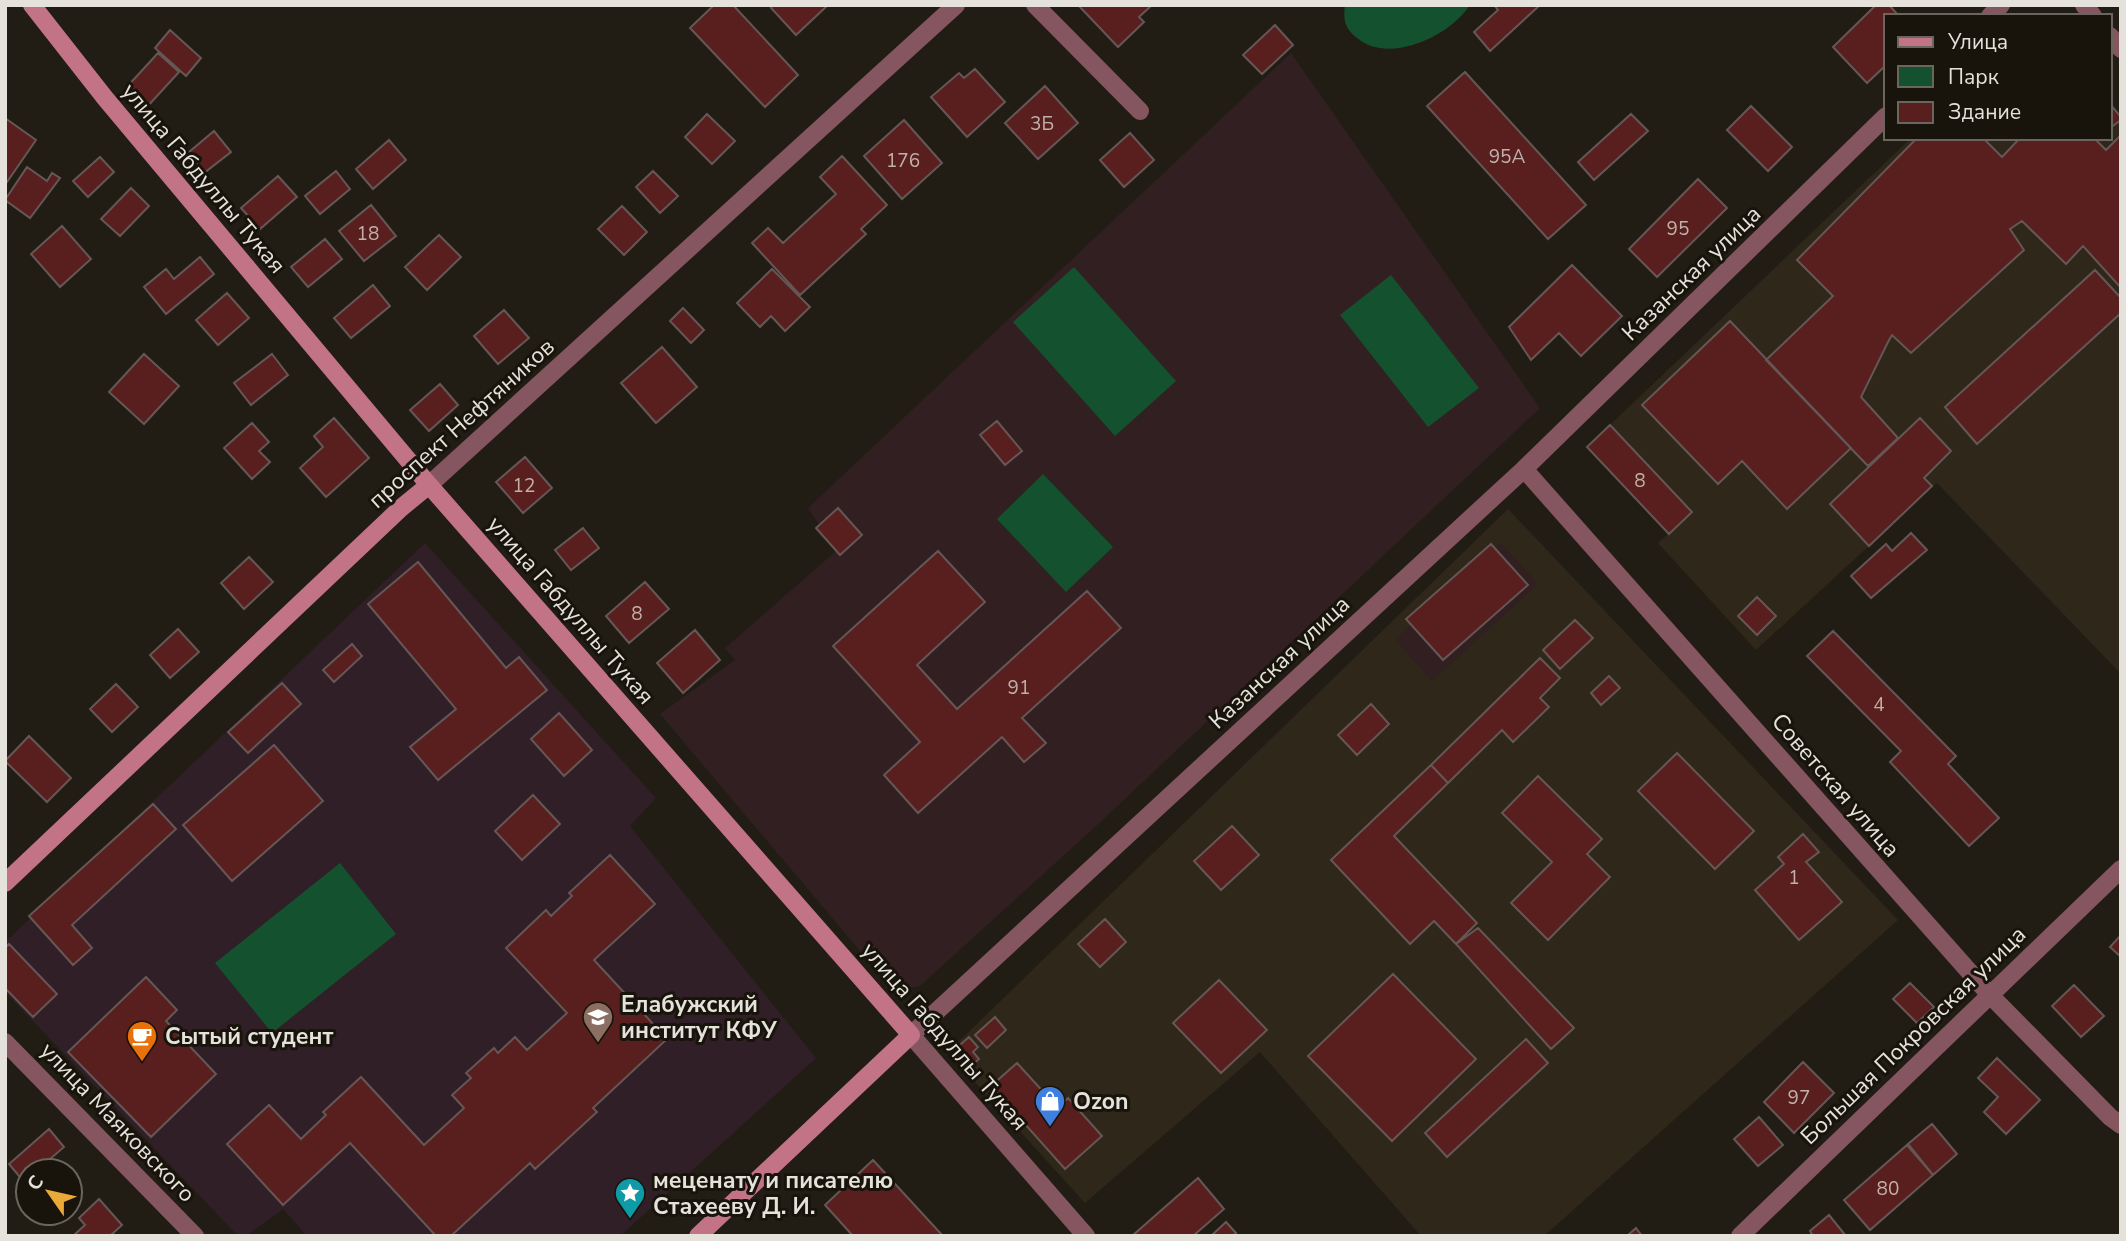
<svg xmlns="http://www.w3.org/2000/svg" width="2126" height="1241" font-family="'Nunito Sans',sans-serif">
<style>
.commercial{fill:#301f27}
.built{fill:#2f2719}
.education{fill:#321f21}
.green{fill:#14522f}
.building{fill:#591f1e;stroke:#655756;stroke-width:2}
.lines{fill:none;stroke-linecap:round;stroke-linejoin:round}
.street{stroke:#865660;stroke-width:18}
.secondary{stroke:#c27486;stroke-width:18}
.labels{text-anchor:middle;stroke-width:6;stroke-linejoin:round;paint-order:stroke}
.number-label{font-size:19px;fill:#c1b1ac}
.street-label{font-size:23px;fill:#e4e2db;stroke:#18140b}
.poi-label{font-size:23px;font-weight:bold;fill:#e4e2db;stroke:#18140b;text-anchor:start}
</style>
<rect width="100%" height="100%" fill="#221d14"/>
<path class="commercial" d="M425,543L656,798L630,826L816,1058L620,1236H307L283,1209L246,1236H238L5,992V942Z"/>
<path class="built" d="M2110,107L2121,120V674L1937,483L1756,650L1658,543L1668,534L1587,447L1911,138H2110Z
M1508,509L1898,920L1544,1236H1421L1260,1052L1085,1203L948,1052Z"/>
<path class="education" d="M1291,53L1540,408L1094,828L920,986L899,990L888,984L660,714L735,660L725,648L837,550L808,508Z
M1501,543L1538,584L1432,681L1395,640Z"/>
<path class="green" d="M1345,5H1470C1450,36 1389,65 1357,38C1345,28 1343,21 1345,5Z
M1074,267L1176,381L1115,436L1013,322Z
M1391,275L1479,388L1428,427L1340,315Z
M1043,474L1113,547L1066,592L997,519Z
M340,863L396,934L272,1033L215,963Z"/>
<path class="building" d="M714,5H733L798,75L765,107L690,28Z
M773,5H828L796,35L771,8Z
M1078,5H1152L1139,17L1144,22L1118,47Z
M1494,5H1540L1490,51L1474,32L1498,10Z
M1876,5H1889L1899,16H1886V65L1867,83L1833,47Z
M1275,25L1293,45L1262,74L1243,55Z
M170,30L201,58L186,76L155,48Z
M158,53L179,72L146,108L125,89Z
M975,69L1005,102L967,137L931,97L959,73L964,78Z
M1465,72L1586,205L1548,239L1427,106Z
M1045,86L1078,123L1038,159L1005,123Z
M2110,104L2121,117V120L2110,128Z
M1751,106L1792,147L1768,171L1727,130Z
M707,114L735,141L712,164L685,137Z
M1631,114L1648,131L1594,180L1578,162Z
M5,118L36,140L7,182L5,181Z
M904,120L942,163L902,199L864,156Z
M214,131L231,152L204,173L188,153Z
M1130,133L1154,160L1124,187L1100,160Z
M2121,135V288L2083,246L2066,264L2022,221L2010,229L2024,250L1911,353L1892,335L1888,342L1861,397L1898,438L1868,466L1766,360L1833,296L1797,260L1917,138H1983L2002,157L2020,138H2094L2106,150Z
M389,140L406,160L373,189L356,169Z
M842,156L887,205L861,229L866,234L800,295L752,243L768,228L783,243L836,194L820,177Z
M100,157L114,172L88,197L73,181Z
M27,167L47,181L52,173L60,178L30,218L5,200Z
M336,171L350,189L320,214L305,196Z
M653,171L678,196L660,213L636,187Z
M278,176L297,197L260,229L241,208Z
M1698,179L1727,208L1657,277L1629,249Z
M131,188L149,206L120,236L101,219Z
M371,205L396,236L364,261L339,231Z
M622,206L647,232L624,255L598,229Z
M62,226L91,259L60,287L31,254Z
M439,235L461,257L427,290L405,267Z
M325,239L342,259L308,287L291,267Z
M200,257L214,274L166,314L144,287L166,269L174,279Z
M1572,265L1622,316L1581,356L1559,333L1531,360L1509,327Z
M772,269L810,307L785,331L771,316L760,327L737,303Z
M2095,270L2121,298V313L1977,444L1945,407Z
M373,285L390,306L351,338L334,318Z
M227,293L249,318L218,345L196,320Z
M683,308L704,330L691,343L670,321Z
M504,310L529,338L498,364L474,336Z
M1730,321L1851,448L1787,509L1742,461L1718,484L1642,405Z
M662,347L697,387L656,423L621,383Z
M144,354L179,386L144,424L109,392Z
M272,354L288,375L251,405L234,383Z
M440,384L458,405L429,431L410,410Z
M334,418L369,458L326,497L300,468L323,447L314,436Z
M1920,418L1951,451L1924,478L1932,486L1869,546L1830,504Z
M997,421L1022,451L1005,465L980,435Z
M252,423L269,442L259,451L270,462L252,479L224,448Z
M1610,425L1692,512L1669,534L1587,447Z
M525,457L552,488L523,513L496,482Z
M838,508L862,535L840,555L816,528Z
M583,528L599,548L571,570L555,550Z
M1911,533L1927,550L1871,598L1851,576L1886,544L1892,551Z
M1491,544L1528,585L1443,660L1406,619Z
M938,551L985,602L917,665L957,709L1087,591L1121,628L1022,718L1046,743L1024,762L1002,737L918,813L884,775L920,742L833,646Z
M249,557L273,582L244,609L221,583Z
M418,562L506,668L519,657L547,690L438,780L410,747L456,709L368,604Z
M645,582L669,609L629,643L606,616Z
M1757,597L1776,616L1757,635L1738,616Z
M1575,620L1593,638L1560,669L1543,650Z
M178,629L199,652L170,678L150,655Z
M695,630L720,660L683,693L657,663Z
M1833,631L1956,756L1948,764L1999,818L1969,846L1890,762L1901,751L1807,656Z
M352,644L362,656L334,682L323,670Z
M1540,658L1560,678L1540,698L1549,707L1513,742L1502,730L1448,783L1431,765Z
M1609,676L1620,688L1601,705L1591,693Z
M282,683L301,704L248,753L228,732Z
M116,684L138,707L112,732L90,709Z
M1371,704L1389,724L1357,755L1338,735Z
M559,713L592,750L564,776L531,739Z
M29,736L71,778L47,802L5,761Z
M274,745L323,801L232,881L183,825Z
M1677,753L1754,831L1715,869L1638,791Z
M1431,765L1448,783L1394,836L1477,923L1456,944L1434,921L1410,944L1331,860Z
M1538,776L1602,839L1587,854L1610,877L1548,940L1511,903L1552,862L1502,813Z
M533,795L560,824L522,860L495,831Z
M153,804L176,829L72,925L92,948L73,965L29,916Z
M1232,826L1259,855L1221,890L1194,861Z
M1803,834L1819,852L1806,862L1842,902L1799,940L1755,890L1784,864L1778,857Z
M610,855L655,904L594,960L667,1039L593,1108L597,1112L535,1169L530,1163L451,1236H436L350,1143L283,1205L227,1144L269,1105L301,1139L326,1115L323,1112L361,1077L424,1145L464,1108L452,1095L471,1078L466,1073L494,1048L498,1053L515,1037L527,1050L567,1013L506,948L546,910L551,916L572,896L569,893Z
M1105,919L1126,942L1100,967L1078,944Z
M1478,928L1574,1028L1551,1049L1456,944Z
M2121,935V957L2110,947Z
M9,944L57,994L33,1017L5,988V948Z
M1393,974L1476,1059L1392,1141L1308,1056Z
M146,977L177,1010L166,1021L216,1074L151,1137L68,1052Z
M1219,980L1267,1030L1221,1073L1173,1023Z
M1910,983L1934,1007L1917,1023L1893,999Z
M2074,985L2104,1016L2081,1037L2052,1006Z
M995,1017L1006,1030L987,1048L975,1035Z
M969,1037L978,1047L973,1052L979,1059L968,1069L953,1051Z
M1526,1039L1548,1063L1447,1157L1425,1133Z
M1997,1058L2040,1100L2006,1134L1984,1112L1998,1097L1978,1078Z
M1803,1062L1834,1093L1794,1133L1764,1102Z
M1017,1063L1058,1108L1068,1098L1102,1136L1065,1169L991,1086Z
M1759,1117L1783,1145L1758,1166L1734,1139Z
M1932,1124L1957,1154L1933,1175L1908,1144Z
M49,1129L64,1147L50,1159L55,1165L47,1171H28V1179L24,1182L9,1164Z
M1907,1145L1933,1175L1870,1230L1844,1200Z
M873,1160L943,1236H853L825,1205Z
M1198,1178L1224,1209L1193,1236H1132Z
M99,1199L122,1225L110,1236H73L85,1225L79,1218Z
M1829,1215L1846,1236H1813L1810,1231Z
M1226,1222L1236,1233L1233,1236H1211Z
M1636,1228L1642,1236H1627Z"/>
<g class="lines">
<path class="street" d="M1035,5L1140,111
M2084,5L2093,16
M1990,16L2001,5
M2110,36L2121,49
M1524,469L1990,995L2110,1117L2121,1125
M429,485L956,5
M5,1042L195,1236
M1086,1236L911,1035L1524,469L1886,116
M1740,1236L2121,869"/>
<path class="secondary" d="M32,5L105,98L429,485L911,1035L698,1236
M5,883L401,508L429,485"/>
</g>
<defs>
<g id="university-pin" transform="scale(1.575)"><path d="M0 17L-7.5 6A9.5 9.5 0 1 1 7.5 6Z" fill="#8d6e63" stroke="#18140b"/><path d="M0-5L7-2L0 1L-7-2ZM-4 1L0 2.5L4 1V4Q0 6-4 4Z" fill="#fff"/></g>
<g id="cafe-pin" transform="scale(1.575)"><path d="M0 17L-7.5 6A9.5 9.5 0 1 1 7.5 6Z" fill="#e8710a" stroke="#18140b"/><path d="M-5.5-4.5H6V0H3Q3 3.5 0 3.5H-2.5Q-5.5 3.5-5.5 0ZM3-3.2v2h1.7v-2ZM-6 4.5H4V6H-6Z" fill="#fff"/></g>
<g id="shop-pin" transform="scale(1.575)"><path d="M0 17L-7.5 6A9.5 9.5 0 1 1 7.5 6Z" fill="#3f7fe0" stroke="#18140b"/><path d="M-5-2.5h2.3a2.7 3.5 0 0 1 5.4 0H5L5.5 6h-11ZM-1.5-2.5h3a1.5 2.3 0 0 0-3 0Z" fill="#fff"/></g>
<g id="sight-pin" transform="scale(1.575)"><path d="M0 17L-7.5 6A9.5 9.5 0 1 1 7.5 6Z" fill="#0f9aa8" stroke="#18140b"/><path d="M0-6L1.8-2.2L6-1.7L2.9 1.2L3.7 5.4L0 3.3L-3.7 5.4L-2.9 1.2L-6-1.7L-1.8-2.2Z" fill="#fff"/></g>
</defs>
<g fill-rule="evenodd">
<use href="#university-pin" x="598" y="1017"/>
<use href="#cafe-pin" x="142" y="1036"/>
<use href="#shop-pin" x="1050" y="1101"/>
<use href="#sight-pin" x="630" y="1193"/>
</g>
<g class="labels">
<g class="number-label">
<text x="1042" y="130">3Б</text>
<text x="1507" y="163">95А</text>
<text x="903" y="167">176</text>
<text x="1678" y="235">95</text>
<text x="368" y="240">18</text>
<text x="1640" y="487">8</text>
<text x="524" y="492">12</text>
<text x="637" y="620">8</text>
<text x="1019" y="694">91</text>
<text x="1879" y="711">4</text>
<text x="1794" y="884">1</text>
<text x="1799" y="1104">97</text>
<text x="1888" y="1195">80</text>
</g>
<g class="street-label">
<text transform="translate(204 178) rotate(50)" y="8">улица Габдуллы Тукая</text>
<text transform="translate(1691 273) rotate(-44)" y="8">Казанская улица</text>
<text transform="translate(461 423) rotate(-42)" y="8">проспект Нефтяников</text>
<text transform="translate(571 610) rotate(49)" y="8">улица Габдуллы Тукая</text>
<text transform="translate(1279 662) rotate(-43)" y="8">Казанская улица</text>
<text transform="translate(1836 785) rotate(49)" y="8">Советская улица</text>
<text transform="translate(1913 1035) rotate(-44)" y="8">Большая Покровская улица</text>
<text transform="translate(945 1036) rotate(49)" y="8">улица Габдуллы Тукая</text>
<text transform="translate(118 1122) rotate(46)" y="8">улица Маяковского</text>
</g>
<g class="poi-label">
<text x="621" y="1012">Елабужский<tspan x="621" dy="26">институт КФУ</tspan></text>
<text x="165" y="1044">Сытый студент</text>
<text x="1073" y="1109">Ozon</text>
<text x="653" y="1188">меценату и писателю<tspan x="653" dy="26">Стахееву Д. И.</tspan></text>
</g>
</g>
<rect width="2126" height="1241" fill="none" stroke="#e4e2db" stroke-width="14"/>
<rect x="1884" y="14" width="228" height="126" fill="#18140b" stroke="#6a665e" stroke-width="2"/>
<rect x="1898" y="37" width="35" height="10" fill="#c27486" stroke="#6a665e" stroke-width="2"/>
<text x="1948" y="49" font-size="21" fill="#e4e2db">Улица</text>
<rect x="1898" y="66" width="35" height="21" fill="#14522f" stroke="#6a665e" stroke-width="2"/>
<text x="1948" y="84" font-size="21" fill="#e4e2db">Парк</text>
<rect x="1898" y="102" width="35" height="21" fill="#591f1e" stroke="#6a665e" stroke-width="2"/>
<text x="1948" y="119" font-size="21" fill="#e4e2db">Здание</text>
<g transform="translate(49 1192) rotate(304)"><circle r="33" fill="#18140b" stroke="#6a665e" stroke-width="2"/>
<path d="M0-5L12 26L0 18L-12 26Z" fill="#eaaa38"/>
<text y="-10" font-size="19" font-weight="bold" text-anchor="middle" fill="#e4e2db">С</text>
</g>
</svg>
